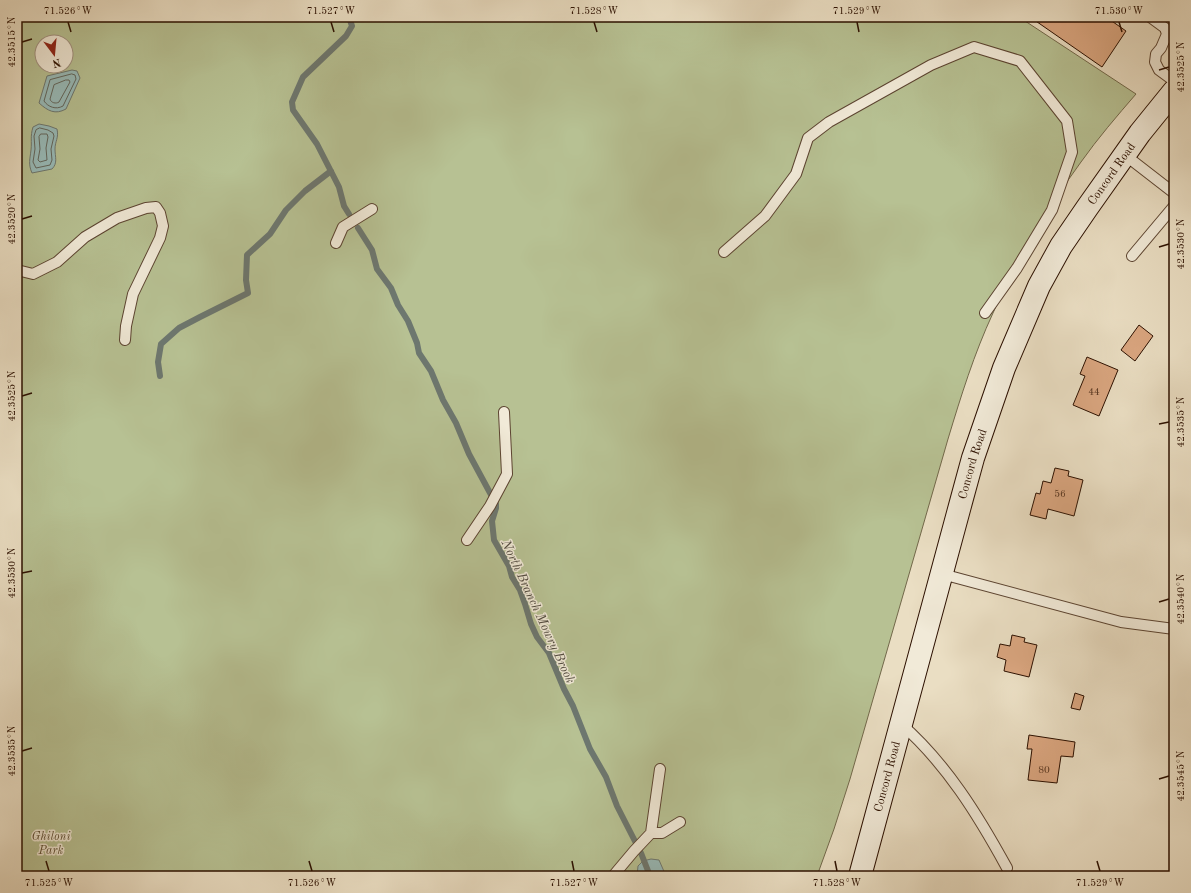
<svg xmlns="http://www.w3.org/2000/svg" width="1191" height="893" font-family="'Old Standard TT',serif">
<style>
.green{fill:#b7c193;stroke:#72684a;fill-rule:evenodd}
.water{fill:#98bbb9;stroke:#6d776f}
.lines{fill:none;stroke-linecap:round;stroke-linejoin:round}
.shore{stroke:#62665c;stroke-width:1}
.stream{stroke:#6d776f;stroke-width:6}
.building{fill:#daa680;stroke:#2c1000}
.lane-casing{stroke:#5c4431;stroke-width:12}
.secondary-casing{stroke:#2c1000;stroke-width:24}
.lane{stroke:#f1ead8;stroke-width:10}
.secondary{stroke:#f1ead8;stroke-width:22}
.ticks{fill:none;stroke:#2c1000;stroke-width:1.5}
.labels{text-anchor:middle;stroke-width:3;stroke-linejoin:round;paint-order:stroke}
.number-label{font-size:10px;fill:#583620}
.street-label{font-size:12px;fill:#2c1000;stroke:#f1ead8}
.park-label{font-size:12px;font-style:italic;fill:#5d4e33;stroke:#f1ead8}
.water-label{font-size:13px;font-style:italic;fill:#524c41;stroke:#f1ead8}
.neatline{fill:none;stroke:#2c1000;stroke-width:1.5}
.ticks-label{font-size:10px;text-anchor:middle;fill:#2c1000}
</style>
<rect width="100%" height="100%" fill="#eadec3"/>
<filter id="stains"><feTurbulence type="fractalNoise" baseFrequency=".005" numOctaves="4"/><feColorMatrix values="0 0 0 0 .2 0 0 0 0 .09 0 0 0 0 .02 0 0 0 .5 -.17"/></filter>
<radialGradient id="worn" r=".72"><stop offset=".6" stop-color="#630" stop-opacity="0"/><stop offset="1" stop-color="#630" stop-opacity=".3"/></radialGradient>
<path class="green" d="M17,17H908L947,21L950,17H1019L1136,94C1117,116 1098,138 1081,162C1048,207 1016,262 993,313C974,354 961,396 948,439L850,779L834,829L817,876H17ZM42,42H66V66H42Z"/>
<path class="water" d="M72,70L77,71L80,78L66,109C55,115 48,111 39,103L47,76Z
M39,124L49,126L57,129C59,138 55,141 55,149C55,157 58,163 52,169L32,173C28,164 30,159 31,150C32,141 30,137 33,127Z
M651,859L659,860L666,876H637L638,866L643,861Z"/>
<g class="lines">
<path class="shore" d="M72,74L75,75L76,79L63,106C56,110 48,107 44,101L50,80Z
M66,80H69L70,82L59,102C56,104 51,103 50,99L54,85Z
M40,128L48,130L53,133L54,136L51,149L52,160L50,165L36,168L33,162L35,149L34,136L36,130Z
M41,134H47L48,137L46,148L47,160L40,162L38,160L40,149L39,137Z"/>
<path class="stream" d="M349,17L352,26L346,36L303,77L292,102L293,110L317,144L339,187L344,206L349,214
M358,228L372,250L377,269L391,288L398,305L408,321L417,343L419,353L431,371L443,400L456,423L469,454L496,504V508L492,521L494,540L509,566L512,577L520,590L525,604L531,624L537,637L549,653L564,689L573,706L590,749L606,777L617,806L641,853L650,876
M160,376L158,362L161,344L179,328L200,317L248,293L246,280L247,255L270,234L286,210L305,191L331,171"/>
</g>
<path class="building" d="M1030,17H1106L1126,31L1102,67Z
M1139,325L1153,336L1135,361L1121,350Z
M1087,357L1118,370L1099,416L1073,405L1085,376L1080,374Z
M1055,468L1069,471L1068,476L1083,480L1074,516L1048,509L1046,519L1030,515L1036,493L1040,494L1043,481L1051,483Z
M1012,635L1025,638L1024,642L1037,645L1029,677L1004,671L1006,660L997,657L1000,644L1010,646Z
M1075,693L1084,696L1080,710L1071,708Z
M1029,735L1075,742L1073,757L1061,756L1057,783L1028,780L1032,749H1027Z"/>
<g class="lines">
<g class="lane-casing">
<path id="lane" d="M1150,17L1165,28L1167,34L1161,48L1156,54L1155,62L1159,70L1174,81
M1125,155L1174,193
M336,243L343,227L372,209
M724,252L765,216L796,174L808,138L829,122L931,65L974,47L1020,61L1067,121L1072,152L1052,210L1017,268L985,313
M1132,256L1174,206
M17,270L33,274L57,262L85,237L117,218L146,208L156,207L160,213L163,226L160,238L133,294L126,326L125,340
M467,540L490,506L507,474L504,412
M942,574L1121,622L1174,629
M900,723C946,763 978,815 1007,868
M651,833L660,769
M613,876L634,851L651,833H662L680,822"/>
</g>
<g class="secondary-casing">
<g id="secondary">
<path id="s1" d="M860,876L961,502L973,458L1004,368L1039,286L1061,246L1087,208L1140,133L1174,91"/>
</g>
</g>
<use href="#lane" class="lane"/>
<use href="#secondary" class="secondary"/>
</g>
<path class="ticks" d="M68,22L71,32M331,22L334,32M594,22L597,32M857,22L859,32M1119,22L1122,32M22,42L32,39M1159,70L1169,67M22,219L32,216M1159,247L1169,244M22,396L32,393M1159,424L1169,422M22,573L32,571M1159,602L1169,599M22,751L32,748M1159,779L1169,776M46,861L49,871M309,861L312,871M572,861L574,871M835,861L837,871M1097,861L1100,871"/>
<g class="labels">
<g class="number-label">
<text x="1094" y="395">44</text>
<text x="1060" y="497">56</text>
<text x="1044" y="773">80</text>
</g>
<g class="street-label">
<text dy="4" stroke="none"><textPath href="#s1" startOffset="751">Concord Road</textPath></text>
<text dy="4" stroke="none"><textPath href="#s1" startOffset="427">Concord Road</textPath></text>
<text dy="4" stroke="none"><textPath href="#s1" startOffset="103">Concord Road</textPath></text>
</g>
<g class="park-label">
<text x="51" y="840">Ghiloni<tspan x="51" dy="14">Park</tspan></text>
</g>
<g class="water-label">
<text transform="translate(539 611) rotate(65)" y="5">North Branch Mowry Brook</text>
</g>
</g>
<rect width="1191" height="893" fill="none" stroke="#eadec3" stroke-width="44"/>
<g transform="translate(54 54) rotate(164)"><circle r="19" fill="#f1ead8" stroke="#a29382"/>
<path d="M0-3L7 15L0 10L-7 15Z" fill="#8f2418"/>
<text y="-6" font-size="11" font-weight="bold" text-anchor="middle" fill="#2c1000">N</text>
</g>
<rect x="22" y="22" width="1147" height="849" class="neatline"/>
<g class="ticks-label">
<text x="68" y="14">71.526°W</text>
<text x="331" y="14">71.527°W</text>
<text x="594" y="14">71.528°W</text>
<text x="857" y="14">71.529°W</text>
<text x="1119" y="14">71.530°W</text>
<text transform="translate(11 42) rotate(-90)" y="4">42.3515°N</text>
<text transform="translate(1180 67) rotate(-90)" y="4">42.3525°N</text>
<text transform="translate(11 219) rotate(-90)" y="4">42.3520°N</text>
<text transform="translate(1180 244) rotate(-90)" y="4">42.3530°N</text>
<text transform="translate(11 396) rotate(-90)" y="4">42.3525°N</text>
<text transform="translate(1180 422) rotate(-90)" y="4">42.3535°N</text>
<text transform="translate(11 573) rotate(-90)" y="4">42.3530°N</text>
<text transform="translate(1180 599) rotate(-90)" y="4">42.3540°N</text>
<text transform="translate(11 751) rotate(-90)" y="4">42.3535°N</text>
<text transform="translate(1180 776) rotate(-90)" y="4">42.3545°N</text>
<text x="49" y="886">71.525°W</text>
<text x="312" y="886">71.526°W</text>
<text x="574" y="886">71.527°W</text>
<text x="837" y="886">71.528°W</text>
<text x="1100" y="886">71.529°W</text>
</g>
<rect width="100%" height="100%" filter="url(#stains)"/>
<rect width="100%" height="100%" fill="url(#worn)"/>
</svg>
